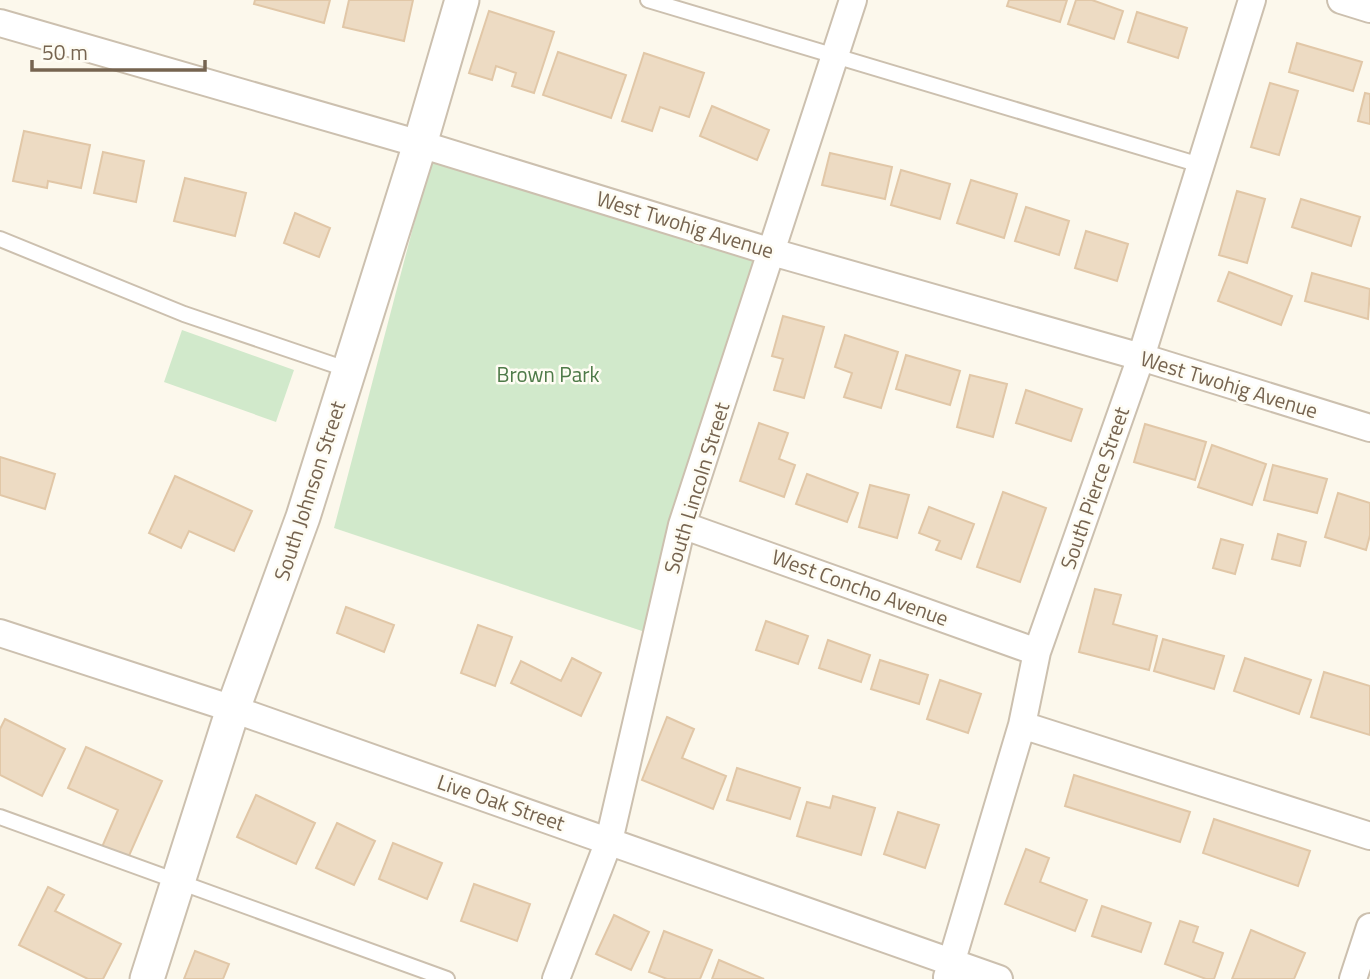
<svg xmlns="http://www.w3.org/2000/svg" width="1370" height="979" font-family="'Titillium Web',sans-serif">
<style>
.green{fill:#d1e9cb}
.building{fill:#eddbc3;stroke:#e1c7a7;stroke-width:2}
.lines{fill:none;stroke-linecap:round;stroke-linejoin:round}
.service-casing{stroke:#ccc0af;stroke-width:18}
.minor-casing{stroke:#ccc0af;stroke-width:30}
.tertiary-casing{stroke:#ccc0af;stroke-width:37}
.service{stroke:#fff;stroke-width:14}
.minor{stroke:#fff;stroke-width:26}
.tertiary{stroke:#fff;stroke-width:33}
.labels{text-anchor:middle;stroke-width:5;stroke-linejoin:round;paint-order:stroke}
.street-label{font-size:21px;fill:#766450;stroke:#fefcf3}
.park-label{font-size:21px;fill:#4e7a48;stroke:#fefcf3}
</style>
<rect width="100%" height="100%" fill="#fcf8ec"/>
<path class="green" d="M431,159L758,255L648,633L334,528Z
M182,330L294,370L276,422L164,382Z"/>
<path class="building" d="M255,0H330L324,23L254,4Z
M349,0H413L404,41L343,27Z
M1009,0H1067L1060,22L1007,6Z
M1076,0H1092L1123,11L1114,39L1068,24Z
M489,11L554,32L534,93L512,86L516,73L496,66L492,80L469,73Z
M1137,12L1187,28L1178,58L1128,42Z
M1297,43L1362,62L1353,91L1289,72Z
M558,52L626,75L611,118L543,95Z
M644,53L704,73L689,117L660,107L652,131L622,121Z
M1270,83L1298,91L1279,155L1251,147Z
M1365,93L1370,94V124L1358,121Z
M712,106L769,130L757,160L700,136Z
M24,131L90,145L81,188L48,181L47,188L13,181Z
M103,152L144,161L136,202L94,193Z
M830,153L892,167L885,199L822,185Z
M901,170L950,184L940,219L891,205Z
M185,178L246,193L235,236L174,221Z
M971,180L1017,194L1004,238L957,223Z
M1237,191L1265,199L1247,263L1219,255Z
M1301,199L1360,217L1351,246L1292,227Z
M1026,207L1069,221L1059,255L1015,241Z
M295,213L330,228L319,257L284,243Z
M1086,231L1128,244L1117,281L1075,268Z
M1229,272L1292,296L1281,325L1218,301Z
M1312,273L1370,289L1368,319L1305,301Z
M783,316L824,327L804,398L774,390L783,359L772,356Z
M845,335L898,352L881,408L844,397L852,373L835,367Z
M906,355L960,371L950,405L896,389Z
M970,375L1007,384L993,437L957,427Z
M1026,390L1082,409L1071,441L1016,423Z
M759,423L788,433L779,459L795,465L784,497L740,481Z
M1145,424L1206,442L1195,480L1134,462Z
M1212,445L1266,464L1252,505L1198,487Z
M0,457L55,474L45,509L0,495Z
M1273,465L1327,479L1317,513L1264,500Z
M807,474L858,493L847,522L796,504Z
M175,476L252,511L234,551L189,531L181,548L149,533Z
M870,485L909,495L897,538L859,527Z
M1003,492L1046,508L1020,582L977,567Z
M1338,493L1370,503V535L1366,550L1325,537Z
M929,507L974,524L961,559L936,550L940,541L919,533Z
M1278,534L1306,542L1300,566L1272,559Z
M1221,539L1243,545L1235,574L1213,568Z
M1095,589L1121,595L1113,624L1157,636L1149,670L1079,652Z
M346,607L394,625L384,652L337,633Z
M766,621L808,636L798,664L756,650Z
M478,625L512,637L495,686L461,673Z
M1163,639L1224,656L1214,689L1154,671Z
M828,640L870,655L861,682L819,668Z
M572,658L601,673L581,716L511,683L521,661L561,681Z
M1245,658L1311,680L1299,714L1234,691Z
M880,660L928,675L919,704L871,689Z
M1324,672L1370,686V735L1311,717Z
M940,680L981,694L968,733L927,719Z
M667,717L694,729L682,758L726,776L713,809L642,780Z
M5,719L65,749L42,796L0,775V729Z
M86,747L162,781L128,858L102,847L118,810L68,788Z
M737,768L800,788L790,819L727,800Z
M1074,775L1190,812L1180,842L1065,806Z
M256,795L315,823L296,864L237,837Z
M833,796L875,808L861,855L797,836L807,802L830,808Z
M898,812L939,825L925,868L884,854Z
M1214,819L1310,851L1298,886L1203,853Z
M337,823L375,841L354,885L316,868Z
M393,843L442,863L427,899L379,879Z
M1026,849L1049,858L1040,882L1087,900L1075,931L1005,904Z
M474,884L530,904L517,941L461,921Z
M48,887L64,895L55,911L121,944L103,979H88L19,945Z
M1102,906L1151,923L1141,952L1092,936Z
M614,915L649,932L631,970L596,954Z
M1180,921L1198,927L1193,942L1223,953L1214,979H1206L1165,964Z
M1251,930L1305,953L1294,979H1232Z
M664,931L712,950L700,979H667L649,972Z
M195,951L229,964L223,979H184Z
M719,960L764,979H712Z"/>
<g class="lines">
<g class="service-casing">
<path id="service" d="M648,0L1200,165
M0,239L184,314L349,370
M0,817L447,979"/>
</g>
<g class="minor-casing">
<path id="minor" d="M1341,0L1370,9
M0,23L420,144L772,252L1141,357L1370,428
M682,525L1037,652
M0,633L233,709L999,979
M1022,725L1370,836
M947,977L1022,725L1037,652L1141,357L1252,0
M556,979L609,841L682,525L853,0
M1353,979L1370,927"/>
</g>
<g class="tertiary-casing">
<path id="tertiary" d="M147,979L233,709L303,517L420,144L462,0"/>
</g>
<use href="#service" class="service"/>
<use href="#minor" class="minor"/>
<use href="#tertiary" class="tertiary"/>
</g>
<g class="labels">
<g class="street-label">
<text transform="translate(685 225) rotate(17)" y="7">West Twohig Avenue</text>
<text transform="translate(1229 385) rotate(17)" y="7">West Twohig Avenue</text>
<text transform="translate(697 488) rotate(-73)" y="7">South Lincoln Street</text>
<text transform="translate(1095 488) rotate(-71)" y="7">South Pierce Street</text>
<text transform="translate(310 491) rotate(-72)" y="7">South Johnson Street</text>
<text transform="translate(860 588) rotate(20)" y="7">West Concho Avenue</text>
<text transform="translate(501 803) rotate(19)" y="7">Live Oak Street</text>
</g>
<g class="park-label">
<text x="548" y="382">Brown Park</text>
</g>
</g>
<path d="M32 60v10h173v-10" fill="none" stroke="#766450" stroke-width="3.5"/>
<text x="42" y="60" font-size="21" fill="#766450" stroke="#fefcf3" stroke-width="5" paint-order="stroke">50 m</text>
</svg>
